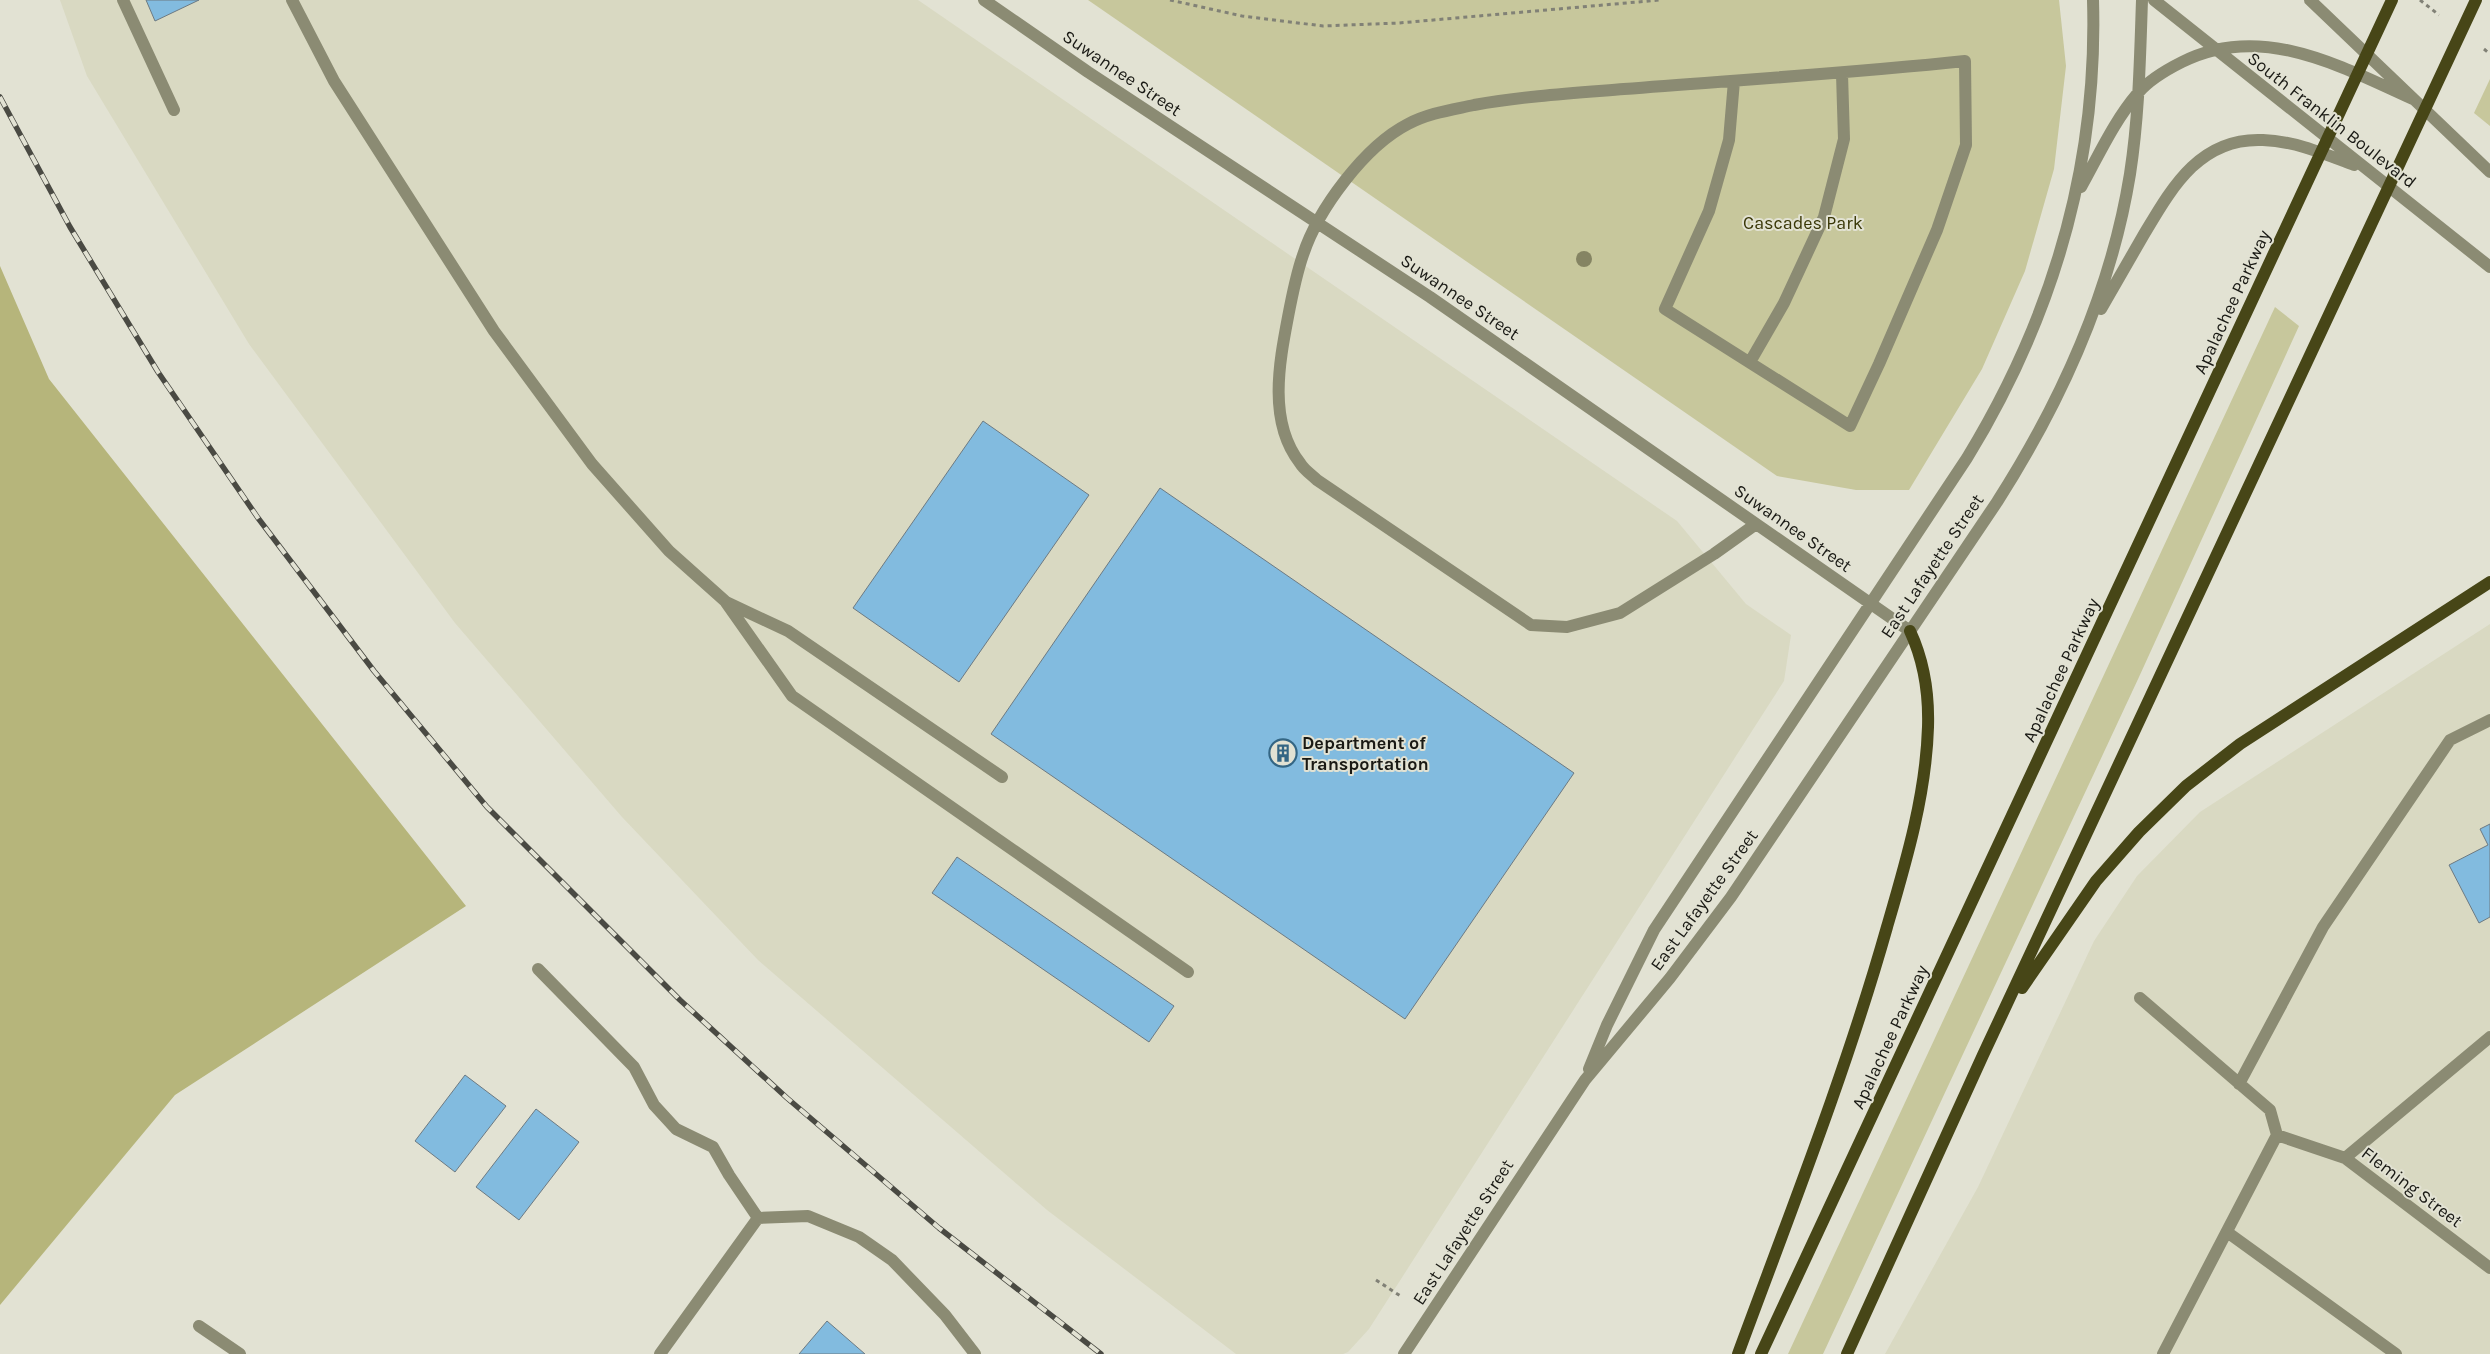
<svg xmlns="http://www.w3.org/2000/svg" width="2490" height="1354" font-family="Karla,sans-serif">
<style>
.built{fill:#d9d9c2}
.green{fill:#c7c79c}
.forest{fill:#b6b57b}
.building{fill:#82bbdf;stroke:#6d7a82}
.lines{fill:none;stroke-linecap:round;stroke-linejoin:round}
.path{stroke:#818176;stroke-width:3;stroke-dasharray:4 4;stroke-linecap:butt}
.minor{stroke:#8b8b73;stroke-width:12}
.major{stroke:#474617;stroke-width:12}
.rail-casing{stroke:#4a4a43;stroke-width:5.5}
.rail{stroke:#e2e2d3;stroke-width:4;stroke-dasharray:11;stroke-linecap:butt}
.tree{fill:#858463}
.labels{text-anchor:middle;stroke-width:4;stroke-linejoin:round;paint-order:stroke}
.street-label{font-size:18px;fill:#191914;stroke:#e2e2d3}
.park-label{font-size:18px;fill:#393707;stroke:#e2e2d3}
.poi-label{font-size:18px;font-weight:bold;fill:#191914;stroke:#e2e2d3;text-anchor:start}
</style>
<rect width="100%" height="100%" fill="#e2e2d3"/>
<path class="built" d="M60,0H918L1677,521L1746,604L1791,635L1784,681L1369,1329L1348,1352L1343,1354H1236L1047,1210L758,960L622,817L455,623L249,344L87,76Z
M2490,624V1354H1885L1978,1187L2094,941L2137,876L2200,812Z"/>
<path class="green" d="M1088,0H2059L2066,66L2054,169L2025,271L1982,369L1909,490H1856L1777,476Z
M2490,79V126L2474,113Z
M2275,307L2299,326L2139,677L1823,1354H1788Z"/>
<path class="forest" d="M0,266L49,379L466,906L175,1095L0,1305Z"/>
<path class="building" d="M146,0H199L155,21Z
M983,421L1089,495L959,682L853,608Z
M1160,488L1574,773L1405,1019L991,734Z
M2490,824V917L2479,923L2449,865L2488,845L2480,829Z
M957,857L1174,1006L1149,1042L932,893Z
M465,1075L506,1106L455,1172L415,1141Z
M536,1109L579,1142L519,1220L476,1187Z
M827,1321L865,1354H799Z"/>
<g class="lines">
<path class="path" d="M1170,0L1242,16L1323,26L1399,23L1660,0
M2420,0L2439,15
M2484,49L2490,54
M1376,1280L1402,1297"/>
<path class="minor" d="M123,0L174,110
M292,0L334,81L494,331L592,464L669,551L725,601L792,696L1188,972
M984,0L1088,72L1430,297L1910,631
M2154,0L2490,267
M2310,0L2490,172
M1734,81L1729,140L1709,211L1665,309L1850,426L1879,364L1937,230L1966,145L1965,61C1852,73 1738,80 1624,89C1574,93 1524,96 1474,105C1451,110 1429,113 1408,124C1365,146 1318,209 1303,255C1296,275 1292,296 1288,317C1279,364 1268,422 1300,463C1304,470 1312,475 1317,480L1531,625L1567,627L1620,613L1714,554L1756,524
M2081,187C2099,155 2114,121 2138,93C2150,79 2166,70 2182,62C2261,22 2340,66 2413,99
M2101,309C2115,285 2129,260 2143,236C2171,189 2199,137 2263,140C2295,141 2325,154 2354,165
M1750,362L1784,303L1824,217L1844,139L1842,74
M726,602L788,631L1002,777
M538,969L634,1067L654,1105L676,1129L713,1147L729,1175L758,1218L808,1216L859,1237L892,1260L945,1315L975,1354
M2140,998L2270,1110L2277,1135L2163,1354
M1589,1069L1607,1025L1654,930L1967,458C2053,317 2098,166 2093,0
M2239,1084L2323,927L2450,740L2490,720
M2277,1135L2345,1158L2490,1268
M2345,1158L2490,1037
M2227,1232L2396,1354
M199,1326L240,1354
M660,1354L758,1218
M1404,1354L1585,1080L1670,978L1731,897L1997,502C2061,402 2111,292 2130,174C2139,116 2140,58 2142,0"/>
<path class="major" d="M2022,988L2096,881L2139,832L2186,786L2240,744L2490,582
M1738,1354C1790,1213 1846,1072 1887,927C1906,862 1926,795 1928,727C1929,694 1924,661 1910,631
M1761,1354L2392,0
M1847,1354L1983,1055L2476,0"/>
<g class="rail-casing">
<path id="rail" d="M0,97L70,227L158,372L258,518L374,671L487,807L680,1000L787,1098L939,1228L1101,1354"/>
</g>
<use href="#rail" class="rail"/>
</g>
<circle class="tree" cx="1584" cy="259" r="8"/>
<defs>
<g id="building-ring" transform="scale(1.4375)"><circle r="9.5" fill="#e2e2d3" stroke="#346684" stroke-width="1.5"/><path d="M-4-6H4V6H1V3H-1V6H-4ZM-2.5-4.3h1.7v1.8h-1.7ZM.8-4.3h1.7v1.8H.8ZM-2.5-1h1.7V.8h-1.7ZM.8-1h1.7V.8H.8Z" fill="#346684"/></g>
</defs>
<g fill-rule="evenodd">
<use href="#building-ring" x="1283" y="753"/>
</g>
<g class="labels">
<g class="street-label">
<text transform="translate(1122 73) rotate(34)" y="6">Suwannee Street</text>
<text transform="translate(2332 120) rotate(38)" y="6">South Franklin Boulevard</text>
<text transform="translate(1460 297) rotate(34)" y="6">Suwannee Street</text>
<text transform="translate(2232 302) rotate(-65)" y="6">Apalachee Parkway</text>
<text transform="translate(1793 528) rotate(35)" y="6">Suwannee Street</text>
<text transform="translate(1932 566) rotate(-56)" y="6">East Lafayette Street</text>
<text transform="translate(2061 670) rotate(-65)" y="6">Apalachee Parkway</text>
<text transform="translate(1704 900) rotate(-54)" y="6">East Lafayette Street</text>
<text transform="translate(1890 1037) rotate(-65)" y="6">Apalachee Parkway</text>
<text transform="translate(2412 1187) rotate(37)" y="6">Fleming Street</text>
<text transform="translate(1463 1232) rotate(-57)" y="6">East Lafayette Street</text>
</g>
<g class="park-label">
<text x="1803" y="229">Cascades Park</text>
</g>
<g class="poi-label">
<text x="1302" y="749">Department of<tspan x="1302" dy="21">Transportation</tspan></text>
</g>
</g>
</svg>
